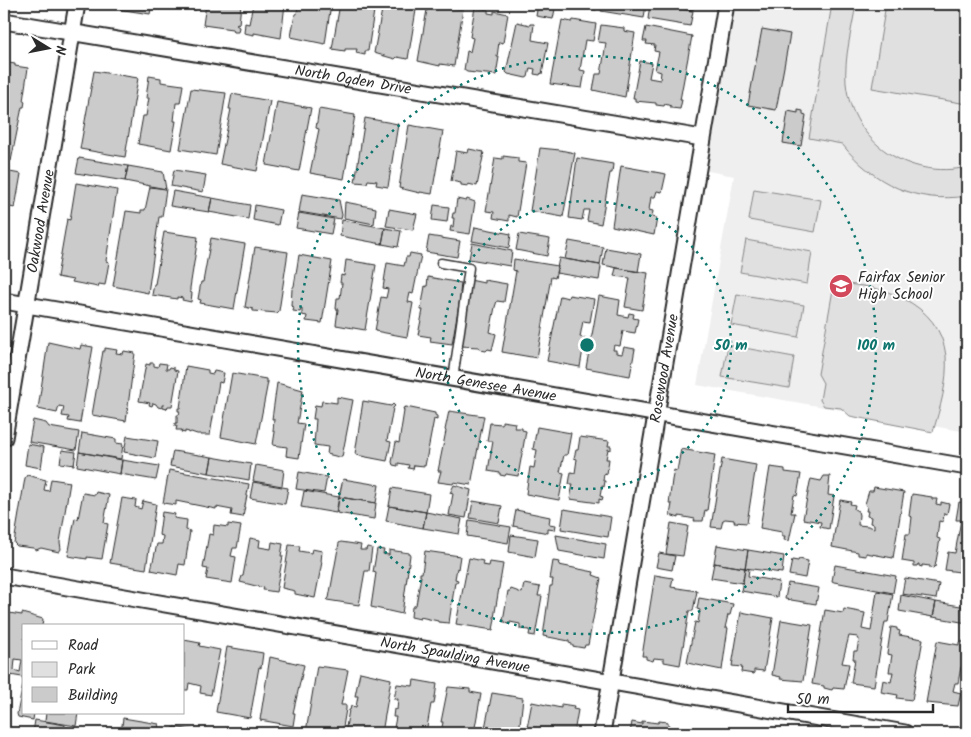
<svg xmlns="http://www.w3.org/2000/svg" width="971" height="737" font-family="Kalam,sans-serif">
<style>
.built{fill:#efefef}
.green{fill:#e0e0e0;stroke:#868686}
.building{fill:#cbcbcb;stroke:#2b2b2b;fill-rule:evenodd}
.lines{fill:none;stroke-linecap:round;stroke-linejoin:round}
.lane-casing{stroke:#2b2b2b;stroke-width:11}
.street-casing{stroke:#2b2b2b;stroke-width:19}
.lane{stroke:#fff;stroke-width:8}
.street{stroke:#fff;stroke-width:15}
.ring{fill:none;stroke:#0f766e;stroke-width:2.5;stroke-dasharray:2.5 5}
.labels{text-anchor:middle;stroke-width:4;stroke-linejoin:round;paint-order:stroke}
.street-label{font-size:15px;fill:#2b2b2b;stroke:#fff}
.poi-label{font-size:15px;fill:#2b2b2b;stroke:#fff;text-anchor:start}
.centre{fill:#0f766e;stroke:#fff;stroke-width:2.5}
.ring-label{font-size:15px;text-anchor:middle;font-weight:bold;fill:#0f766e;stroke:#fff;stroke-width:4;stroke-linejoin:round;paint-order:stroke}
</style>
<rect width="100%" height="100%" fill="#fff"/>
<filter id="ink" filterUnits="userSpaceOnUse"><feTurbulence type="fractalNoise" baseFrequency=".02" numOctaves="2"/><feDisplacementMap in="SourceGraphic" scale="10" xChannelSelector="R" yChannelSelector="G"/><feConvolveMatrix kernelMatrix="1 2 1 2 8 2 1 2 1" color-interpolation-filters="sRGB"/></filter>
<g filter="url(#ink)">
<path class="built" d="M731,4H967V432L697,385L734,176L703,170Z"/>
<path class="green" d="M832,4H856C852,29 844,57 846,83C852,143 910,180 967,167V196C916,204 874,184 842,144L809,138Z
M886,4H967V104L872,88Z
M754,189L821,200L815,232L749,220Z
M746,240L812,252L807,284L740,272Z
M834,284C880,283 940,302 946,356C948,382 940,408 933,432L850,416L841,408L824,406L820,400L823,383L818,374Z
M737,294L804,305L798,337L731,325Z
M728,345L794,357L789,388L722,377Z"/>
<path class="building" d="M105,4H152L150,14L105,7Z
M181,4H197L196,10L180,7Z
M206,4H241L239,24L237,23L236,25L239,27L238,32H234L232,29L203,25Z
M253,4H285L281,38L254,33V35L244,33L245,23L249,24Z
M298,4H331L325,44L291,37L295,14H297Z
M340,4H375L368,51H365V55L356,53L357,49H345V51L332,49Z
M383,4H417L408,59L397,57L395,59L374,53Z
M428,4L463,9L454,66L440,64V66L418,61Z
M538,4H556L553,19L536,16Z
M562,4H598L596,10Z
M603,4H646L644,18L601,11Z
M650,4L693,11L690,26L648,19Z
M662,4H694L693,10Z
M475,7L488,10V13L494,14V11L508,14L503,43L499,42L497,57H499L496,75L467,72L464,70L467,51L470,52L473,38L470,37Z
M562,20L572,22L573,20L596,24L593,41L585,40L580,70L585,71L582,88L550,84Z
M517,22L530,25V24H534L532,40L548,43L542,74L541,73L540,75L534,74L535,69L530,68L528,77L526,78L508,74L506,72Z
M601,25L624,28V31L635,33L625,97L593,90L596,74H601L606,43L598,42Z
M646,27L692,36L680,100H682L680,109L671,108V106L665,104L664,106L656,105V103L635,101V98H633L640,61L652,63L649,78L660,80L661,72L655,70L659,52L654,51L655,45L646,44L647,41H643Z
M762,29L790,34L776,110L748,105Z
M9,63L15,64V66L28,68L23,101H25L24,107H22L11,161L4,160V133L6,126H4V64L8,65Z
M94,71L138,78L125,157L80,149Z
M149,76L161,78V82L183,85L180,103H176L174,121H176L171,150L138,144L143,116H146L149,98H146Z
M191,89L226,93L216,155L180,149Z
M232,94L270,101L257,171L220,164L231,109H229Z
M277,102L311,108L299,171L266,165Z
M319,109L355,115L344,179L310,173L319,129L316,128Z
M798,110L803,111V114L806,115L801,146L783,143L788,111L798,113Z
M365,118L398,124L388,187L376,185L377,181L368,180L367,183L355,182Z
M409,125L443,131L432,194L420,192V193L399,188Z
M540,148L560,150L575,153L563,217L530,211Z
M469,149L484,152L477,186L468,184V186L461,185V183L451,181L456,151L468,153Z
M503,156L518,158V162L526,163L517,217L509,215V221L493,218L494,212L486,211L495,158L503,159Z
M79,158L128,166L125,181L76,173Z
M577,158L613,164L612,173H610L601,224L587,221L589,210H584L582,220L569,218Z
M128,166L163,172L166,189L125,181Z
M621,166L666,174L662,192L657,191L655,197H651L649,210L653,211L652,217L657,218L654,235L612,226Z
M174,170L206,175L203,192L171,186Z
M4,171L21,174L15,208L4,206Z
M76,183L117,190L106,261L109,262L105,285L99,284L98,287L72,282L73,280L57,277L67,219L70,220Z
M150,187L166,189L162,217H159L148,293L113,286L126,211L141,213V210H145Z
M173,191L212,198L209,212L170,206Z
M302,194L339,200L342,215L341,219L299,212Z
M212,198L250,205L248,219L209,212Z
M457,199L466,201L467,199L475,202L470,234L450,231L451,226L453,227L454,218H452L453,213H455Z
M345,202L376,208L374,224L344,218Z
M255,205L281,210L278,225L253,220Z
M434,205L449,207L447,222L432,220Z
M389,209L417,214L413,230L386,226Z
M299,213L334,219L331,234L296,228Z
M342,220L385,228L382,244L340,236Z
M475,227L511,234L509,248L472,241Z
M385,228L401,231L398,247L382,244Z
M164,232L198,237L190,288V292L192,293L191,302L182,300L183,298L177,297V299L152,295L154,284H155Z
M519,234L550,239L547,256L516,250Z
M429,236L460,241L457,257L426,252Z
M211,238L245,244L234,309L200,303L201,300L198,299L201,282H203Z
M569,241L603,247L600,265L565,259Z
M472,243L512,251L510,266L469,259Z
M255,247L288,252L279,311L277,313L253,311V309L245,307Z
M606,248L641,254L638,272L603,265Z
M410,253L421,255L413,294L410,293L408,302L413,303L407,337L375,331L381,297L386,298L388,289L383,288L387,263L404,266L406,257H409Z
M299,255L332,261L322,323L306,321L307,316L302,315V309L301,308L300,312L293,311L294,307L291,306L292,289L294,286Z
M559,258L600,265L601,267L599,280L556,273Z
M514,259L558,266L555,278L551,277L537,358L502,352L516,271L513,270Z
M346,260L376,265L365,330L336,325L338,309H336L337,298H340L342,283H340L341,275L344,276Z
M616,268L648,273L642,310L625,307L630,278L614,276Z
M428,277L461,283L460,293H461L452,344L430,341L431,337L418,335L423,310H421L425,286L427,287Z
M470,280L484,283V280L507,284L504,302L497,301L495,307L490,332L496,334L492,350L488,349L486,351L481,350L479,347L461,346L467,308L465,307L467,296L469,297L470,292L468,291Z
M569,295L594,299L590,322L583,321L580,337L585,338L580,367L547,361L560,296L568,298Z
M599,296L620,300L618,315L628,317L629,313L634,314L633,318L638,319L635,333L623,331L620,346L614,345L613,350H616V353L622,354L624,347L635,349L630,376L586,368Z
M48,342L80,349L81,345L93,347L80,423L68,421L69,417L62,416L64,407L59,406L57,413L38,409Z
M105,348L117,350L116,353L123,354L124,351L135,353L126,421L92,415L103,351H105Z
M150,363H154V366L158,367L159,363L167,364L166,369H169L170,367L174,368V370L178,371L172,406H168L167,409L163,408L164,405H162V408L158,407L156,404L153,403L152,406L149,405L150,403L139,401L146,364L150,365Z
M186,366L208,370V373L213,374L214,371L224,373L222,383L219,382L210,435H201V434H197L191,432L189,433V432L185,431V433L181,432L182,430H176L177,426H175V423H177V415H179L180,411H178V408H180Z
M232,373L266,379V382H268L256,444L221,437Z
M277,383L303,390L297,423L304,424L299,458L286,456L287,447L273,445L275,432H273L274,419H272Z
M337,397L353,400L342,457H339L327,454L328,447L314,445L316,419H313L315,405L321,406L322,401L337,403Z
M363,401L391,406L393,404L395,406L393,408L387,441L391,442L387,461L356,455L355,454Z
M406,407L435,413V415L437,416V420L434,419L425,466L414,465L413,469L408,468L409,465L398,463V466L393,465L392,462L396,442L399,443L404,411L403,408Z
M449,411L484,416L471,485L454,482L453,484L438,482L441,471H438L446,431L445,430Z
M33,420L46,423L49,427L79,432L76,450L29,442Z
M502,421L515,423L514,428H522V430L526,431L518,476L506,474L505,476L500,475V473L488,471L493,441H487L490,423L502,424Z
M537,427L571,433L567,455H564L560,472L564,473L559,500L526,494L530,467L534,468L537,450L533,449Z
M82,433L116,439V443L123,444L121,459L79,452Z
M127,436L158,441L155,458L124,452Z
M580,437L609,441L608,446H611V450L608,449L606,459H609L607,474L604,473L603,481H605L604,487L602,486L600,496L603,497L602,500L599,499V503L570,499L573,484H569L571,472L575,473L577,459L574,458L576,450H578Z
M28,444L44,447L41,468L25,465Z
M681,449L715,455L707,511L705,510L703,521H694L695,519L679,516V518L670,515L672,504H669L672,480L674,470L677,471Z
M62,450L76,452L74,465L60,463Z
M173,451L212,457L209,473L170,466Z
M79,452L122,460L120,474L77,466Z
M212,457L251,464L249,480L209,473Z
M722,459L756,465L747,523L734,522L735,520L725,519L723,520L721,528L711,527Z
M122,460L159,466L156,480L120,474Z
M256,465L284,470L282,486L253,481Z
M770,467L785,469V472L801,474L797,496L794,495L791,513H795L789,541L784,540L785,536H782V532L760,528Z
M169,470L249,484L243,517L231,515L232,510L216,507V509L176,501V505L163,503Z
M299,472L327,477L324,493L296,489Z
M27,475L46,480L44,490L49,491L51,479L70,482L60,542L61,549L59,552L41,548L36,550L33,548L17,546L14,543L25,478Z
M824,476H830L828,495L834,496L829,529L820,527L821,522L803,519L810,482L811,479L821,481Z
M343,479L379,485L376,503L339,497Z
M253,482L288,488L285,504L250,498Z
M454,485L471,490L466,518L449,515L453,494L450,493Z
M874,487L904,492L893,558L866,553V556L858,555V552L832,547L840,500L851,502L850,504L855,505L854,509L858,511L859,515L858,525L868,526L874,528V524L870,523L871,517L867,516L868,511H866L867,507L865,504L869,491H873Z
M392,488L429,494L426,512L389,506Z
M304,491L339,497L336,513L301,507Z
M96,492L109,495L104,523L108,524L102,559L87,557V559L68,556L75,518L78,519L83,493L95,495Z
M912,494L932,497V499H937L936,504L941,505V502L949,504L947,514L944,513L943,522L939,521L937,538L940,539L935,567L934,566L933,569L930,568V566L922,565V567L919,566V564H918L917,566H914V563L902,561L906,534H910L912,517L909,516Z
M339,497L376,503L374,519L337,513Z
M122,498L136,500L135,507L141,509L143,501L156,504L146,569L110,563Z
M473,501L502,506L499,523L470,518Z
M959,502L967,503V573L945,570L948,552L955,553L961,520H956Z
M389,506L426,512L423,528L386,521Z
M564,509L611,517L608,537L561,529Z
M516,510L550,517L549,524L556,525L555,530L548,529V533L513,526Z
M162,512L175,514L174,518L187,520L186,530L190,531L185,565L179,564L177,575L151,570L157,544H162L163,536L159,535Z
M426,512L462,519L459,534L423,528Z
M469,520L511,527L508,543L467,536Z
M671,523L688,526L683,556L666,554Z
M228,524L241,526L237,548H233L231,556L236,557L232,583L206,579L208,569L203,568L209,534L213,535L214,525L228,527Z
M511,535L538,539L535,557L509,552Z
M556,535L606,544L604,559L559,551Z
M250,538L260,540L259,547L271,549L272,542L283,544L281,556H283L276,592L263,590L264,588L240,582L242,576H243Z
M341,542L361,545L360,550H366L367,547L372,548L369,571H365L359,605L327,600L329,598L339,543Z
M289,545L300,546L299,551L311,553L312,549L322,551L321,562H322L315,598L295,594V591L282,588Z
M717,545L748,550L745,568L714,563Z
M377,549L384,550L383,554L389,555V550L409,553L410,555L402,614L371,607L376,573L373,572Z
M748,550L784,556L782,573L745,568Z
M425,551L460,556L458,569L457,568L455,579L458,580L457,582H455L449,623L438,622V621L420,617V619L411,617L412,607L416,605L421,576H420V573H422Z
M659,553L675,556L672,570L656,567Z
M469,558L483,561L482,565L489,566L490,562L503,564L494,618L495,619L493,630L456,624Z
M799,559L808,561L805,578L789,575L792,560L798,561Z
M553,561L560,562L559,565L594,572L593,575L601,578L588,645H585L584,648L572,646V644L569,643V641L543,636L550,586H552L553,579H550Z
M714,563L745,568L743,583L711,578Z
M835,565L896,576L893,593L834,582L832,581Z
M745,568L749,569L748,576L779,582L777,597L741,591Z
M655,575L673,578L671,587L697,591L693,611H689L680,665L664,662V659L654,658L653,661L646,659V656H642Z
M905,578L939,584L936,599L902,594Z
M788,583L819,588L816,604L785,599Z
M524,584L540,587L538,596H542L535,636L529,635L530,630L520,629V624L510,622V624L505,623V621H503L508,591H510L511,589L522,593Z
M877,591L893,594L888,622H885L883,633L874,686L851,683L855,659H853L854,651H857L859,639H857L858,637L849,636L842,663L849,664L844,689L833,688L832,690L824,688V686L812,684L825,610L843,613L844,609L865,613L862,629L871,631Z
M901,595L936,602L933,617L899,611Z
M699,598L733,604L730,615H728L725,628H728L722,670L687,663L695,622L698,623L700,610L697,609Z
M936,602L967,607V623L933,617Z
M741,612L773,618L764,671L754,670V674L741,672L742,667L732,666Z
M9,613L22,615V613L43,619L42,626H24V680L22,679V677L10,675V678L5,677L4,674V639ZM15,659L22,660L20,672L14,670Z
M781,620L812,625L803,681L780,679L781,677L772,675Z
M891,627L897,628V630L900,631L899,635L923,639L912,700L897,698L898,695L881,692L883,680L891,682L893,672H889L892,655L887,654Z
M184,640L200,643L199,646L220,650L211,695L200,693L201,686L189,683L188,690H184Z
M964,640H967L966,668L961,667L958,683H955L953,691L961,693L958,706L926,703L937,641L959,645V642H963Z
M227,647L263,653L261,668L259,667L250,718L216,712Z
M270,657L304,665L293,713H295L293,726L260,720Z
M317,666L348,670L341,705H346V709L342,733L306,732Z
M360,672L391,679L382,733H345L349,710H350L351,706L356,707L358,696H355Z
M414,680L437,684L434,704H431L426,733H393L396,717H393L394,709L397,710L398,699H394L397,684L413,686Z
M23,685L24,713H34L33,720L18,717L17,714Z
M448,687L470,689V692L481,694L474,733H441L443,722H441Z
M492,693L523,698L519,733H484Z
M532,702L561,708V704L574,706L573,709L578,710L574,733H525L526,727L527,728Z
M46,713H78L76,726L45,721Z
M123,718L159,724L157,733H121Z
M35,720L65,725L64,733H33Z
M642,721L658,723L659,721L668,722V725L670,726L669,733H630L632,722L642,724Z
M174,727L209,733H173Z
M677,727L700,730L711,733H676Z"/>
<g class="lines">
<g class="lane-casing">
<path id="lane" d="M441,263L469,268L453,379"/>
</g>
<g class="street-casing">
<g id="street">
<path id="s1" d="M4,21L702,138"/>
<path id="s2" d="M4,301L967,467"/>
<path id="s3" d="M4,438L77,4"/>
<path id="s4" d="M4,576L905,733"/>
<path id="s5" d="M602,733L726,4"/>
</g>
</g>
<use href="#lane" class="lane"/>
<use href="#street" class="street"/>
</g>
</g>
<g class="ring">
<circle cx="587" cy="345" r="144"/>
<circle cx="587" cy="345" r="289"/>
</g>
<defs>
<g id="school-disc" transform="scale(1.25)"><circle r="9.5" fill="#d1495b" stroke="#fff"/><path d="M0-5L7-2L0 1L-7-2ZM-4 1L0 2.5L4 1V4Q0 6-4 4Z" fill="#fff"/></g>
</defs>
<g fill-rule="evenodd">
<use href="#school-disc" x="841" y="286"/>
</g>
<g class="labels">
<g class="street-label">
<text dy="5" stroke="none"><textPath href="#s1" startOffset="354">North Ogden Drive</textPath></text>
<text dy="5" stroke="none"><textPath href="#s3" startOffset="220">Oakwood Avenue</textPath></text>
<text dy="5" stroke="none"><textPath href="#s5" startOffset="370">Rosewood Avenue</textPath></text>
<text dy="5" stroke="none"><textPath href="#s2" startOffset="489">North Genesee Avenue</textPath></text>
<text dy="5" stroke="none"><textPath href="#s4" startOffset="458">North Spaulding Avenue</textPath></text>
</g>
<g class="poi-label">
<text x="858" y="282">Fairfax Senior<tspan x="858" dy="17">High School</tspan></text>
</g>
</g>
<circle cx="587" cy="345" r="8" class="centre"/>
<g class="ring-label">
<text x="731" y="350">50 m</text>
<text x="876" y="350">100 m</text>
</g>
<rect width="971" height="737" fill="none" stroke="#fff" stroke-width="20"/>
<rect x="10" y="10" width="951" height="717" fill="none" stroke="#2b2b2b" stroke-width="2" filter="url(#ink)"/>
<rect x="22" y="624" width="162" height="90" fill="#ffffff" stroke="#aaaaaa"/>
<rect x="32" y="641" width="25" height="8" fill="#ffffff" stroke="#aaaaaa"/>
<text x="68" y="650" font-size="15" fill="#2b2b2b">Road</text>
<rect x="32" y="662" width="25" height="15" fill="#e0e0e0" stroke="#aaaaaa"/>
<text x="68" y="674" font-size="15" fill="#2b2b2b">Park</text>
<rect x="32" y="687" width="25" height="15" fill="#cbcbcb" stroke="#aaaaaa"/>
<text x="68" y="700" font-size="15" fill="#2b2b2b">Building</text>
<g transform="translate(48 48) rotate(100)" stroke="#ffffff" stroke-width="4" paint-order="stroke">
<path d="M0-4L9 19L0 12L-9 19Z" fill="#2b2b2b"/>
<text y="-8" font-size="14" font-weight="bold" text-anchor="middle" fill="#2b2b2b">N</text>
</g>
<path d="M788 704v8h145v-8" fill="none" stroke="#2b2b2b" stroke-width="2.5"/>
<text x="796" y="704" font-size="15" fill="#2b2b2b" stroke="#ffffff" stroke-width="4" paint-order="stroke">50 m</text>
</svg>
